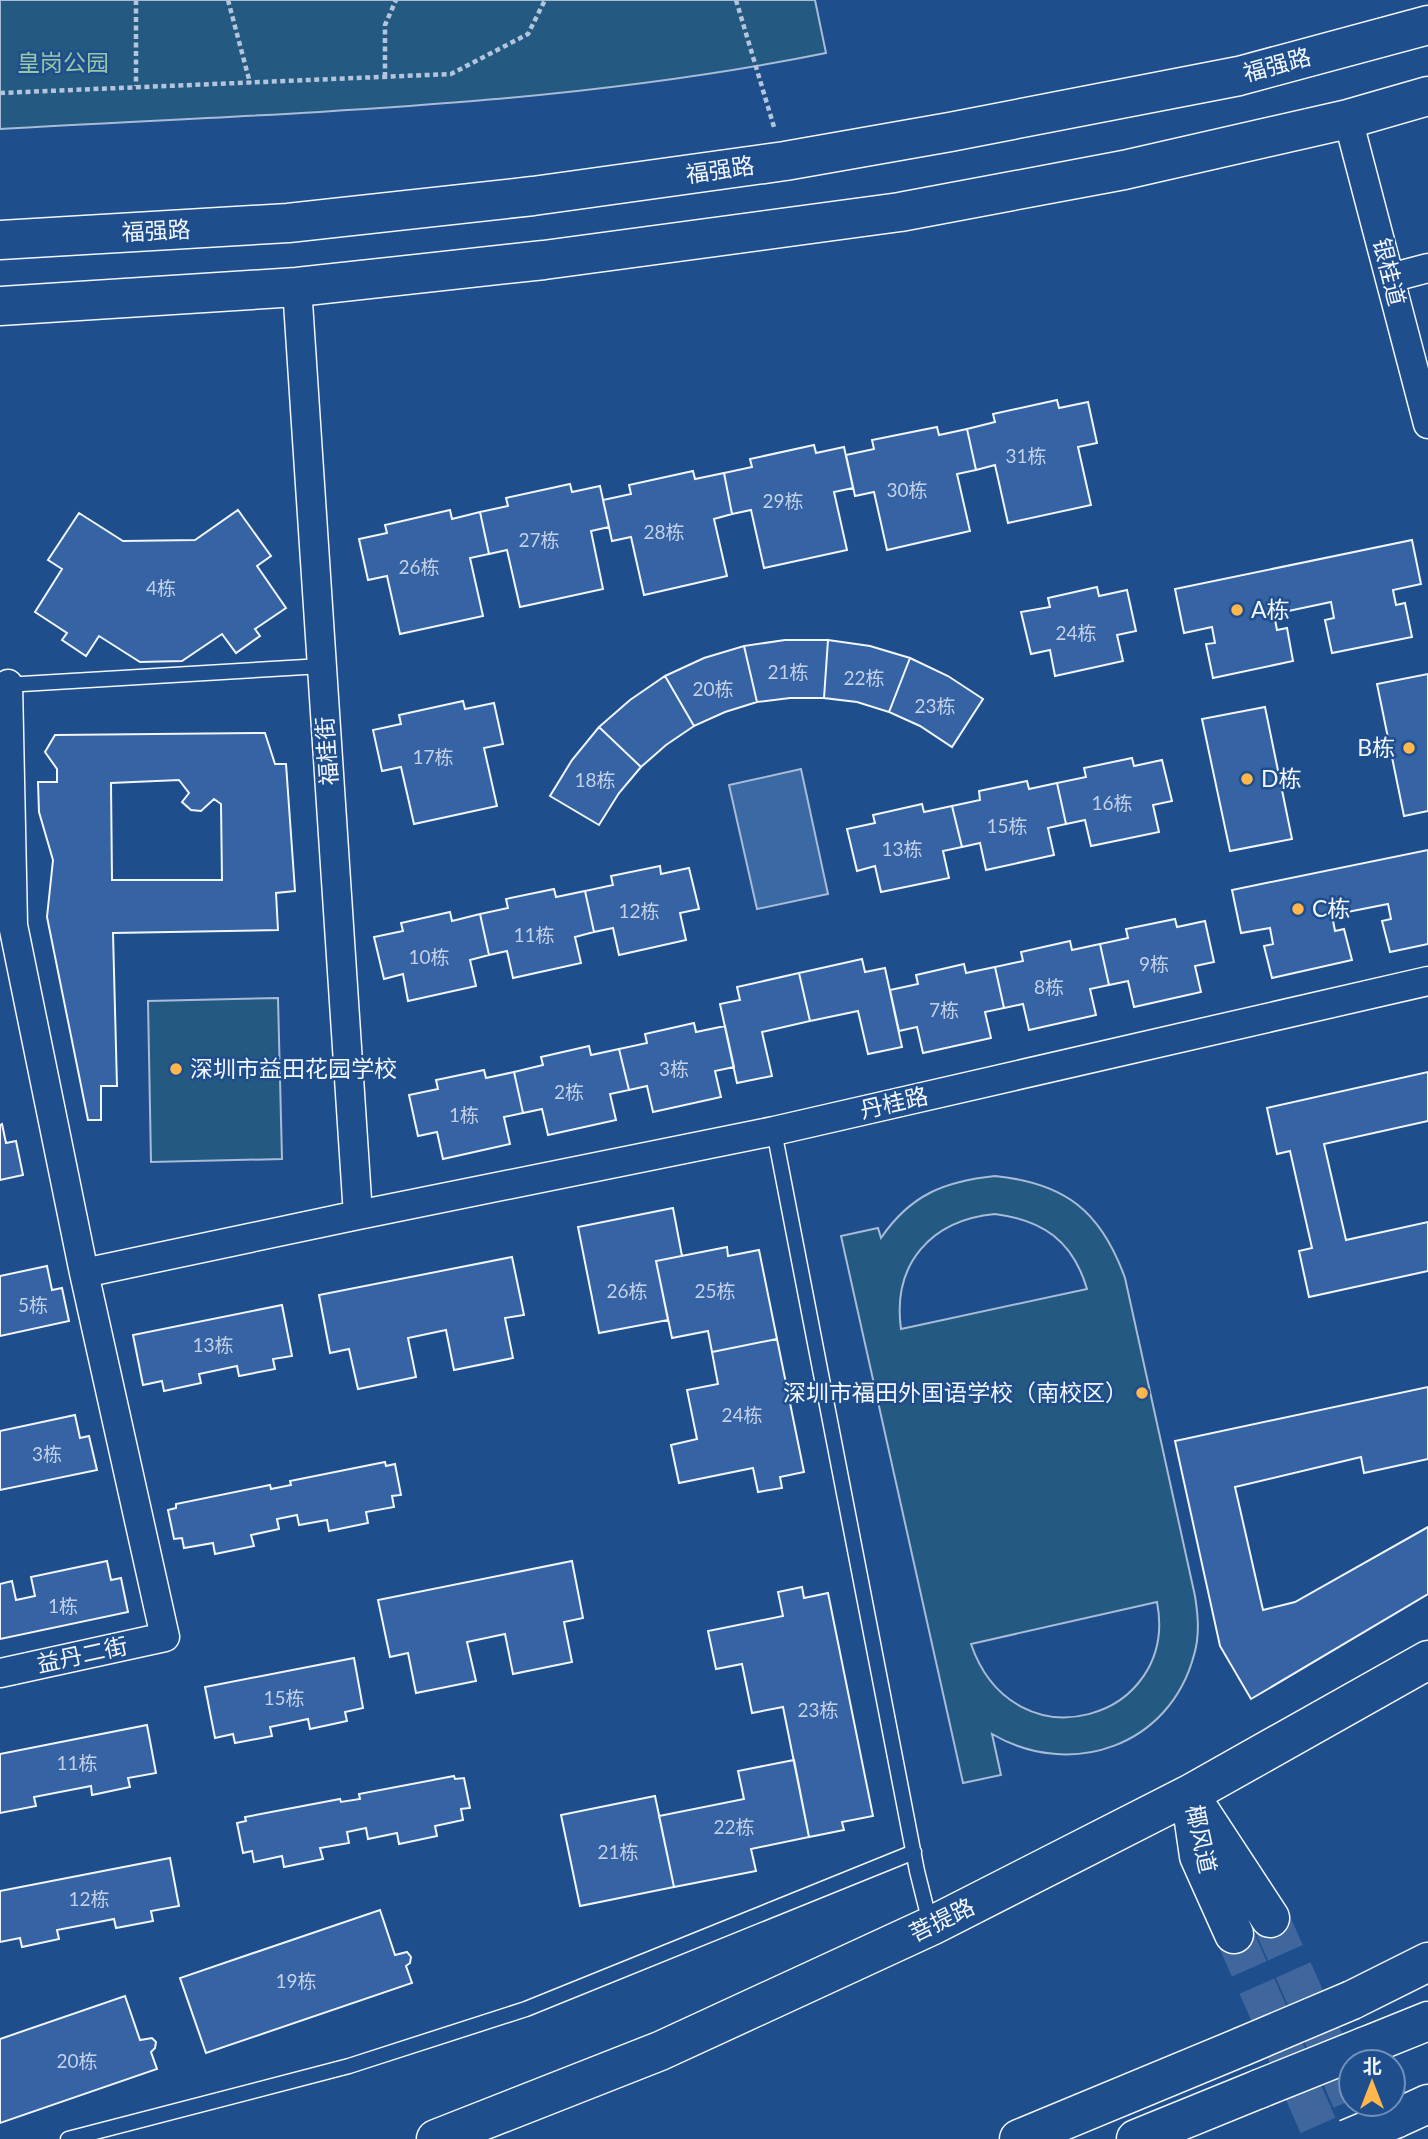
<svg xmlns="http://www.w3.org/2000/svg" width="1428" height="2139" font-family="Lato,'Noto Sans SC',sans-serif">
<style>
.green{fill:#245a82;stroke:#a8bbd7;stroke-width:2;fill-rule:evenodd}
.water{fill:#3b69a3;stroke:#a8bbd7;stroke-width:2}
.building{fill:#3563a3;stroke:#f2f6ff;stroke-width:2;fill-rule:evenodd}
.lines{fill:none;stroke-linecap:round;stroke-linejoin:round}
.secondary-tunnel{stroke:#3f679d;stroke-width:38;stroke-dasharray:38 19;stroke-linecap:butt}
.lane-casing{stroke:#f2f6ff;stroke-width:17}
.street-casing{stroke:#f2f6ff;stroke-width:31}
.secondary-casing{stroke:#f2f6ff;stroke-width:41}
.primary-casing{stroke:#f2f6ff;stroke-width:41}
.highway-casing{stroke:#f2f6ff;stroke-width:41}
.path{stroke:#b3c4dc;stroke-width:4.5;stroke-dasharray:5 3.5;stroke-linecap:butt}
.lane{stroke:#1f4e8c;stroke-width:14}
.street{stroke:#1f4e8c;stroke-width:28}
.secondary{stroke:#1f4e8c;stroke-width:38}
.primary{stroke:#1f4e8c;stroke-width:38}
.highway{stroke:#1f4e8c;stroke-width:38}
.highway-bridge-casing{stroke:#f2f6ff;stroke-width:41;stroke-linecap:butt}
.highway-bridge{stroke:#1f4e8c;stroke-width:38}
.poi-dot{fill:#ffb74d;stroke:#1f4e8c;stroke-width:2.5}
.labels{text-anchor:middle;stroke-width:5;stroke-linejoin:round;paint-order:stroke}
.number-label{font-size:19px;fill:#c3d1e8}
.park-label{font-size:23px;fill:#97c8a6;stroke:#1f4e8c}
.street-label{font-size:23px;fill:#f2f6ff;stroke:#1f4e8c}
.poi-label{font-size:23px;fill:#f2f6ff;stroke:#1f4e8c;text-anchor:start}
</style>
<rect width="100%" height="100%" fill="#1f4e8c"/>
<path class="green" d="M0,0H815L826,53C554,108 276,113 0,129Z
M278,998L282,1159L151,1162L148,1001Z
M995,1176C1065,1183 1101,1211 1125,1278L1195,1596C1198,1615 1200,1635 1194,1655C1170,1746 1071,1780 992,1734L1001,1775L963,1783L841,1236L878,1228L881,1238C910,1195 945,1181 995,1176ZM995,1214C1043,1220 1073,1241 1087,1289L901,1329C892,1264 931,1220 995,1214ZM1157,1602C1180,1720 1014,1769 971,1644Z"/>
<path class="water" d="M801,769L828,894L757,909L729,785Z"/>
<path class="building" d="M1057,400L1059,408L1088,402L1097,443L1078,447L1091,505L1008,523L995,465L976,470L967,429L995,422L993,414Z
M937,427L939,435L967,429L976,470L957,474L970,531L887,550L874,492L855,496L846,455L874,449L872,440Z
M814,445L816,453L844,447L853,488L834,492L847,550L764,568L751,510L732,514L724,473L752,467L750,459Z
M693,471L695,479L724,473L732,514L714,519L727,576L644,595L631,537L612,541L603,500L631,494L629,485Z
M570,484L572,492L600,486L609,527L591,531L603,589L520,607L507,550L489,554L480,512L508,506L506,498Z
M238,510L271,556L257,566L286,608L255,629L260,636L236,653L222,634L182,661L140,662L99,636L86,656L62,640L67,633L35,612L62,569L48,560L79,513L123,541L195,540Z
M450,510L452,519L480,512L489,554L470,558L483,616L400,634L387,576L368,580L359,539L387,533L385,525Z
M1412,540L1421,584L1393,590L1396,605L1405,603L1412,637L1332,653L1325,620L1334,618L1331,602L1274,614L1277,630L1287,628L1293,661L1213,678L1206,644L1215,643L1212,627L1184,633L1175,589Z
M1097,587L1099,596L1127,590L1136,631L1117,635L1123,661L1055,676L1050,650L1031,654L1021,612L1050,607L1048,598Z
M785,640H828L824,698H790L757,702L744,646Z
M828,640L870,646L910,658L889,712L857,702L824,698Z
M744,646L757,702L725,712L694,726L665,676L704,658Z
M910,658L948,676L983,699L952,747L920,726L889,712Z
M1428,674V811L1404,816L1377,684Z
M665,676L694,726L666,745L641,767L599,727L630,700Z
M463,701L465,709L494,703L503,744L484,748L497,806L414,824L401,767L382,771L373,730L401,724L399,715Z
M1265,707L1292,839L1230,851L1202,719Z
M599,727L641,767L619,793L599,825L550,796L572,760Z
M265,733L275,764H286L295,891L276,893L278,930L113,933L117,1086H101V1120H88L47,917L53,860L39,812L38,782H57V769L45,752L55,735ZM179,780L189,793L182,802L191,810L201,811L214,799L221,804L222,880H112L111,783Z
M1132,758L1134,766L1162,760L1172,801L1153,805L1159,832L1091,846L1085,820L1066,824L1057,783L1086,777L1084,768Z
M1027,781L1029,789L1057,783L1066,824L1048,828L1054,855L986,870L980,843L962,847L952,806L980,800L979,791Z
M922,804L924,812L952,806L962,847L943,851L949,878L881,892L875,866L857,871L847,829L875,823L873,815Z
M1428,850V944L1390,952L1382,921L1391,919L1388,904L1332,915L1335,931L1344,929L1352,960L1272,978L1264,946L1273,944L1270,928L1241,933L1232,890Z
M660,866L661,874L689,868L699,909L680,913L686,940L619,955L613,928L594,932L585,891L613,885L611,876Z
M554,889L556,897L585,891L594,932L575,937L581,963L513,978L507,951L489,955L480,914L508,908L506,899Z
M450,912L452,921L480,914L489,955L470,960L476,986L408,1001L403,974L384,979L374,937L403,931L401,923Z
M1175,919L1177,927L1205,921L1214,962L1195,966L1201,992L1134,1007L1128,981L1109,985L1100,944L1128,938L1126,929Z
M1070,941L1072,950L1100,944L1109,985L1090,989L1096,1015L1029,1030L1023,1004L1004,1008L995,967L1023,961L1021,952Z
M862,959L865,972L885,968L902,1047L868,1054L858,1011L810,1021L799,973Z
M964,964L966,973L995,967L1004,1008L985,1012L991,1038L923,1053L917,1027L899,1031L890,990L918,984L916,975Z
M799,973L810,1021L762,1032L772,1076L737,1083L720,1004L740,1000L737,987Z
M694,1023L696,1032L725,1026L734,1067L715,1071L721,1097L653,1112L647,1086L629,1090L619,1049L647,1043L645,1034Z
M589,1046L591,1055L619,1049L629,1090L610,1094L616,1120L548,1135L542,1109L523,1113L514,1072L543,1065L541,1057Z
M484,1070L486,1078L514,1072L523,1113L504,1117L510,1144L443,1159L437,1132L418,1136L409,1095L438,1089L436,1080Z
M1428,1072V1121L1324,1144L1346,1240L1428,1222V1271L1309,1297L1299,1251L1312,1248L1290,1151L1277,1154L1267,1108Z
M2,1124L6,1143L16,1141L23,1175L0,1180V1125Z
M673,1208L682,1256L656,1261L668,1320L599,1333L578,1227Z
M727,1247L728,1256L759,1250L777,1339L712,1352L708,1331L672,1338L656,1261Z
M512,1257L524,1315L505,1318L513,1358L454,1370L446,1330L408,1338L416,1377L358,1389L349,1349L330,1353L319,1295Z
M47,1266L52,1290L62,1288L69,1321L0,1336V1276Z
M282,1305L292,1356L273,1359L275,1369L239,1376L237,1366L199,1374L201,1383L164,1391L162,1381L143,1385L133,1335Z
M777,1339L804,1472L780,1477L782,1488L758,1492L753,1468L679,1483L671,1445L697,1439L687,1390L718,1384L712,1352Z
M1428,1387V1459L1364,1473L1361,1457L1235,1487L1263,1610L1295,1602L1428,1527V1594L1251,1699L1220,1646L1175,1441Z
M75,1415L80,1438L89,1436L97,1470L0,1490V1431Z
M385,1462L386,1466L395,1464L401,1495L392,1496L394,1507L366,1512L368,1523L329,1531L327,1520L299,1525L297,1515L277,1519L279,1529L251,1535L254,1546L215,1554L213,1543L184,1548L182,1538L174,1539L168,1510L176,1508V1504L270,1485L271,1489L291,1485L290,1481Z
M107,1561L111,1580L121,1578L128,1612L0,1639V1584L12,1581L16,1600L35,1596L31,1577Z
M572,1561L583,1618L564,1622L572,1662L513,1674L505,1634L467,1642L476,1681L416,1693L408,1653L390,1657L378,1600Z
M802,1587L804,1598L828,1593L873,1816L842,1822L844,1830L809,1837L783,1707L752,1713L742,1664L716,1669L708,1631L783,1616L778,1592Z
M354,1658L363,1708L345,1712L347,1721L310,1729L308,1719L270,1727L272,1736L235,1743L233,1734L215,1738L205,1687Z
M147,1725L156,1773L128,1778L130,1787L92,1795L91,1786L34,1797L36,1806L0,1813V1754Z
M794,1760L809,1837L751,1849L756,1871L674,1887L659,1816L744,1799L738,1771Z
M454,1776L455,1779L464,1778L470,1808L461,1809L463,1820L435,1826L437,1836L399,1844L397,1833L368,1839L366,1828L347,1832L349,1843L320,1848L323,1859L284,1867L282,1856L254,1862L252,1851L243,1853L237,1823L246,1821L245,1817L340,1799L341,1802L360,1799L359,1794Z
M655,1796L674,1887L580,1906L561,1815Z
M170,1858L179,1906L151,1911L153,1921L116,1928L114,1919L57,1930L59,1939L22,1947L20,1938L0,1942V1891Z
M380,1910L395,1955L407,1952L411,1957L410,1963L406,1966L412,1983L206,2053L180,1978Z
M125,1996L140,2040L152,2038L156,2042L155,2048L151,2052L157,2069L0,2123V2039Z"/>
<g class="lines">
<path class="secondary-tunnel" d="M1270,1918L1351,2100
M1234,1934L1324,2139"/>
<g class="lane-casing">
<path id="lane" d="M5,685L322,666
M774,1131L917,1871L930,1923
M68,2139L349,2066L526,2009L914,1852"/>
</g>
<g class="street-casing">
<path id="street" d="M1348,119L1428,424
M1390,278L1428,268
M297,287L358,1215
M84,1273L358,1215L774,1131L1428,981
M0,1673L165,1637L84,1273L13,925L8,684"/>
</g>
<g class="secondary-casing">
<path id="secondary" d="M1190,1794L1199,1856L1234,1934
M1198,1808L1270,1918
M436,2139L660,2051L931,1926L1190,1794L1428,1660"/>
</g>
<g class="primary-casing">
<path id="primary" d="M0,240L288,223L533,196L785,161L950,132L1239,76L1428,25
M0,306L297,287L544,260L900,212L1124,170L1348,119L1428,96"/>
</g>
<g class="highway-casing">
<path id="highway" d="M1352,2000L1428,1962
M1366,2046L1428,2021
M1395,2119L1428,2104
M1019,2139L1241,2047
M1136,2139L1259,2089"/>
</g>
<path class="path" d="M136,0V86
M228,0L250,83
M736,0L774,127
M385,77V25L396,0
M0,93L451,74L528,34L545,0"/>
<use href="#lane" class="lane"/>
<use href="#street" class="street"/>
<use href="#secondary" class="secondary"/>
<use href="#primary" class="primary"/>
<use href="#highway" class="highway"/>
<g class="highway-bridge-casing">
<path id="highway-bridge" d="M1241,2047L1352,2000
M1259,2089L1366,2046
M1347,2139L1395,2119"/>
</g>
<use href="#highway-bridge" class="highway-bridge"/>
</g>
<g class="poi-dot">
<circle cx="1237" cy="610" r="7"/>
<circle cx="1409" cy="748" r="7"/>
<circle cx="1247" cy="779" r="7"/>
<circle cx="1298" cy="909" r="7"/>
<circle cx="176" cy="1069" r="7"/>
<circle cx="1142" cy="1393" r="7"/>
</g>
<g class="labels">
<g class="number-label">
<text x="1026" y="463">31栋</text>
<text x="907" y="497">30栋</text>
<text x="783" y="508">29栋</text>
<text x="664" y="539">28栋</text>
<text x="539" y="547">27栋</text>
<text x="419" y="574">26栋</text>
<text x="161" y="595">4栋</text>
<text x="1076" y="640">24栋</text>
<text x="788" y="679">21栋</text>
<text x="864" y="685">22栋</text>
<text x="713" y="696">20栋</text>
<text x="935" y="713">23栋</text>
<text x="433" y="764">17栋</text>
<text x="595" y="787">18栋</text>
<text x="1112" y="810">16栋</text>
<text x="1007" y="833">15栋</text>
<text x="902" y="856">13栋</text>
<text x="639" y="918">12栋</text>
<text x="534" y="942">11栋</text>
<text x="429" y="964">10栋</text>
<text x="1154" y="971">9栋</text>
<text x="1049" y="994">8栋</text>
<text x="944" y="1017">7栋</text>
<text x="674" y="1076">3栋</text>
<text x="569" y="1099">2栋</text>
<text x="464" y="1122">1栋</text>
<text x="627" y="1298">26栋</text>
<text x="715" y="1298">25栋</text>
<text x="33" y="1312">5栋</text>
<text x="213" y="1352">13栋</text>
<text x="742" y="1422">24栋</text>
<text x="47" y="1461">3栋</text>
<text x="63" y="1613">1栋</text>
<text x="284" y="1705">15栋</text>
<text x="818" y="1717">23栋</text>
<text x="77" y="1770">11栋</text>
<text x="734" y="1834">22栋</text>
<text x="618" y="1859">21栋</text>
<text x="89" y="1906">12栋</text>
<text x="296" y="1988">19栋</text>
<text x="77" y="2068">20栋</text>
</g>
<g class="park-label">
<text x="63" y="71">皇岗公园</text>
</g>
<g class="street-label">
<text transform="translate(1277 65) rotate(-15)" y="8">福强路</text>
<text transform="translate(720 170) rotate(-8)" y="8">福强路</text>
<text transform="translate(156 231) rotate(-3)" y="8">福强路</text>
<text transform="translate(1389 272) rotate(76)" y="8">银桂道</text>
<text transform="translate(327 751) rotate(-94)" y="8">福桂街</text>
<text transform="translate(894 1103) rotate(-13)" y="8">丹桂路</text>
<text transform="translate(82 1655) rotate(-12)" y="8">益丹二街</text>
<text transform="translate(1201 1839) rotate(78)" y="8">椰风道</text>
<text transform="translate(942 1920) rotate(-26)" y="8">菩提路</text>
</g>
<g class="poi-label">
<text x="1251" y="618">A栋</text>
<text x="1395" y="756" text-anchor="end">B栋</text>
<text x="1261" y="787">D栋</text>
<text x="1312" y="917">C栋</text>
<text x="190" y="1077">深圳市益田花园学校</text>
<text x="1128" y="1401" text-anchor="end">深圳市福田外国语学校（南校区）</text>
</g>
</g>
<g transform="translate(1372 2083)"><circle r="33" fill="#1f4e8c" stroke="#7391ba" stroke-width="2"/>
<path d="M0-5L12 26L0 18L-12 26Z" fill="#ffb74d"/>
<text y="-10" font-size="19" font-weight="bold" text-anchor="middle" fill="#f2f6ff">北</text>
</g>
</svg>
